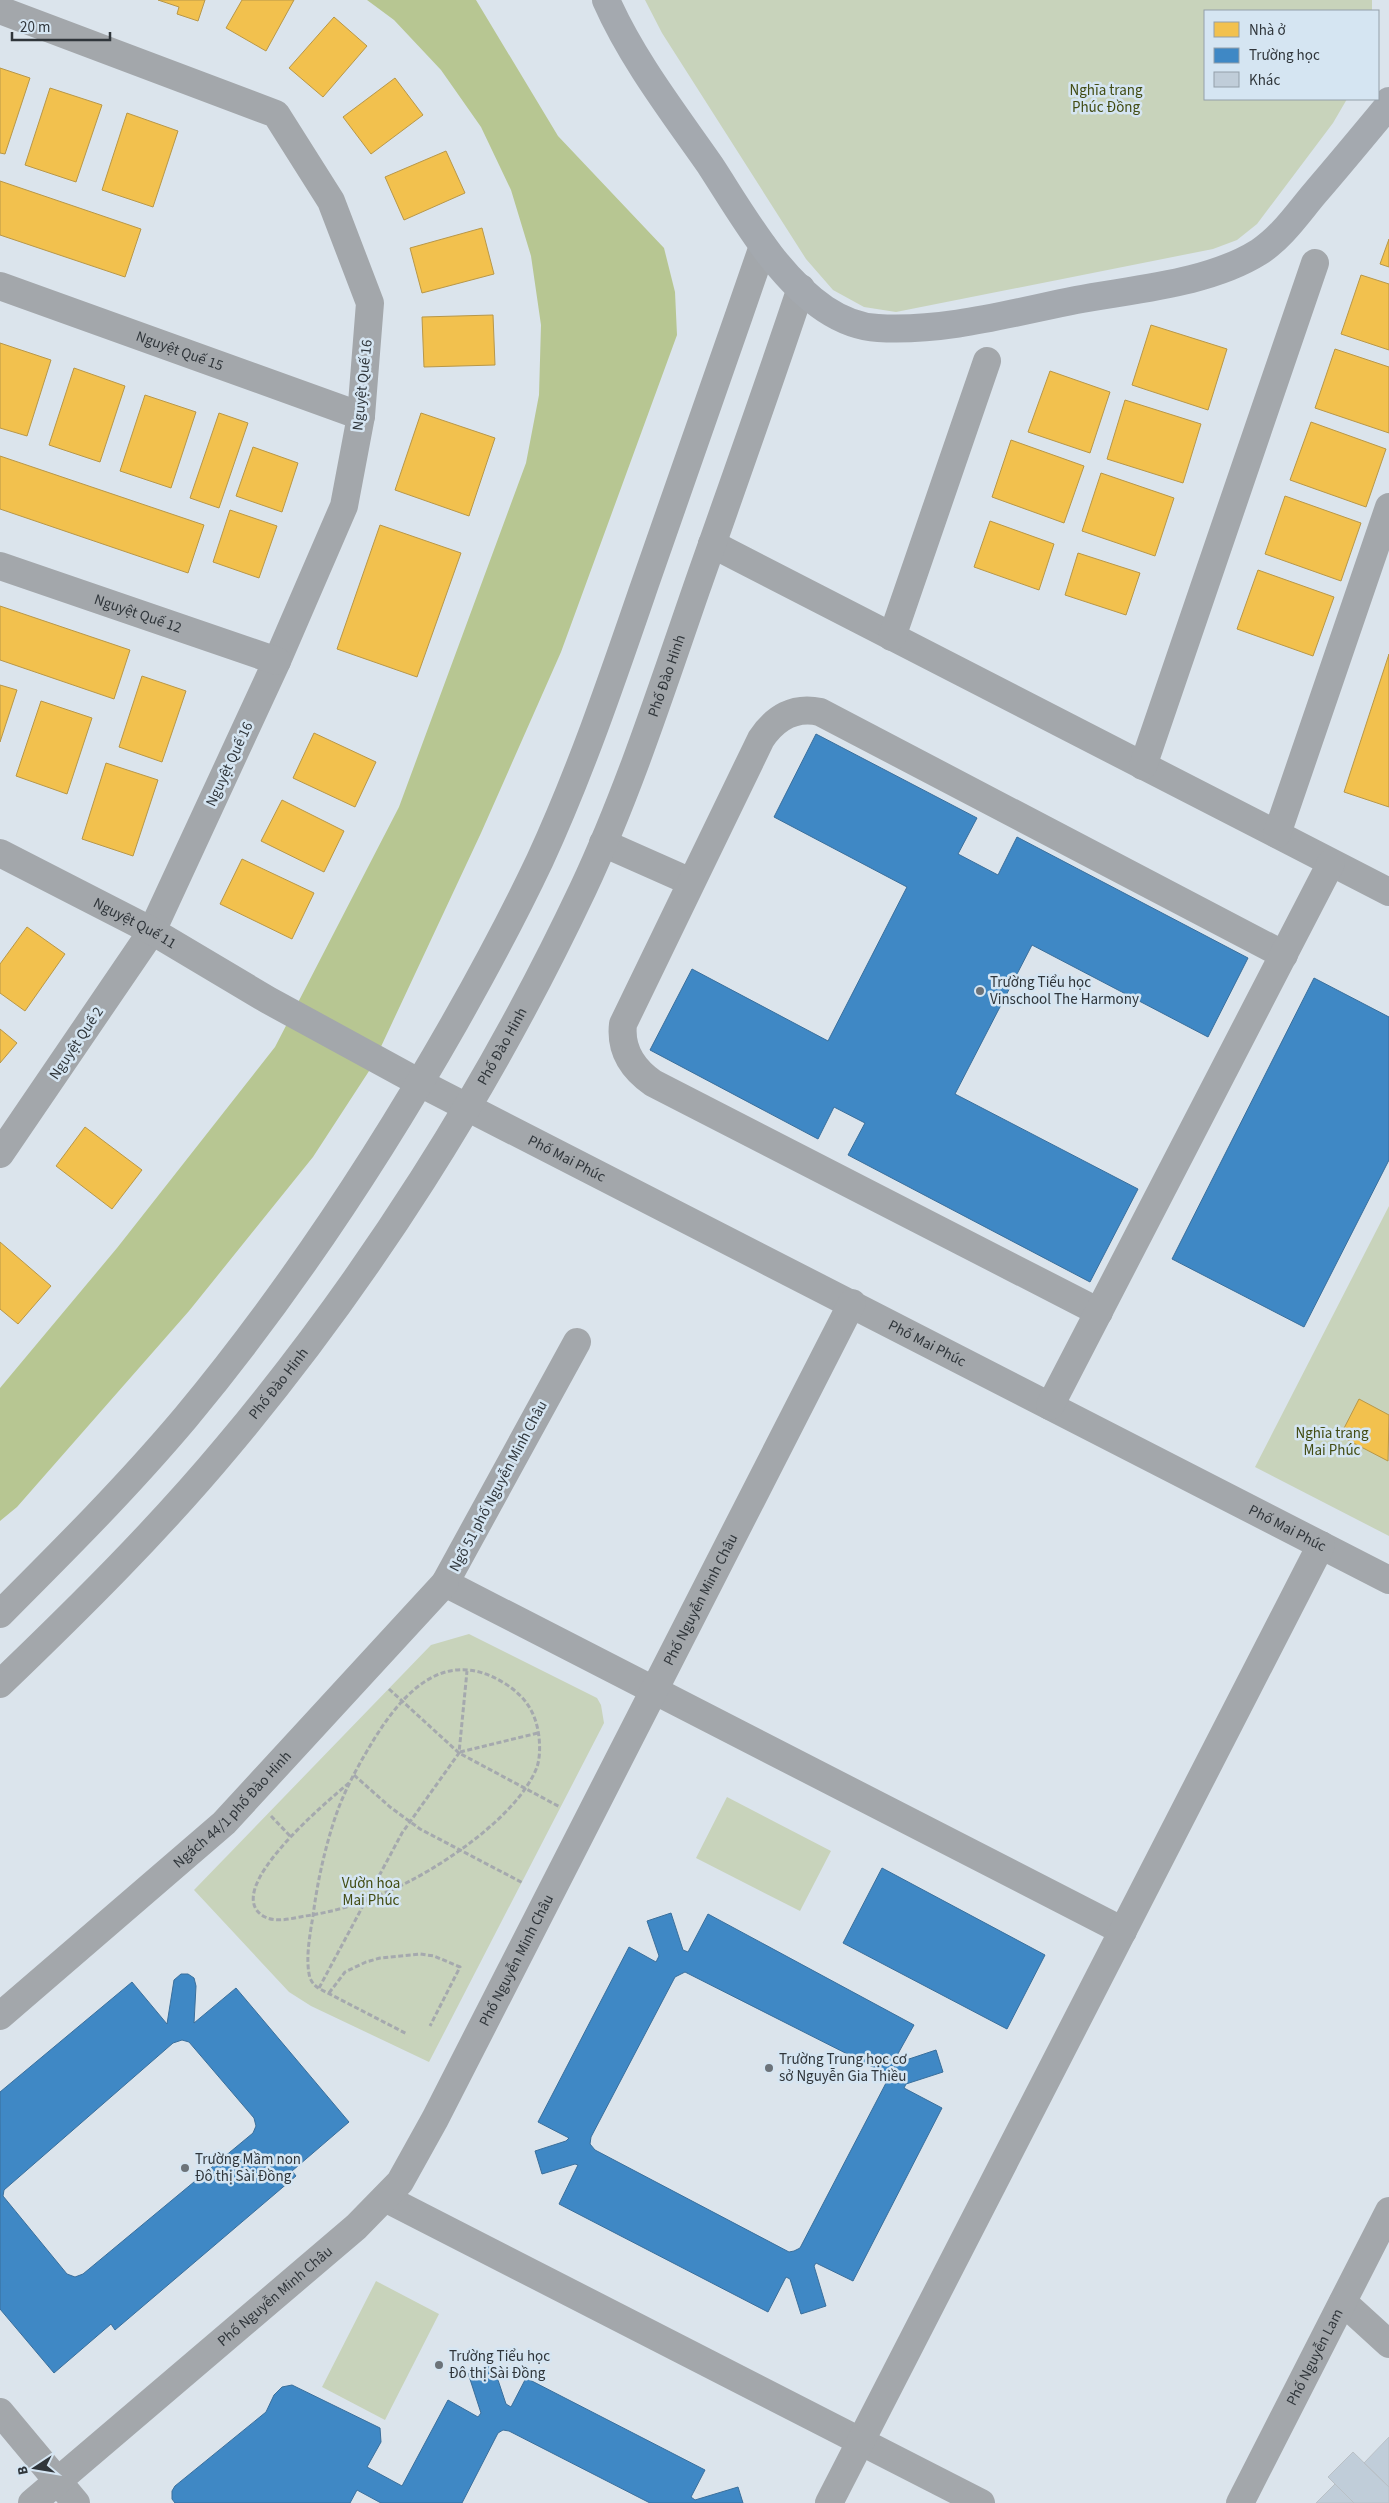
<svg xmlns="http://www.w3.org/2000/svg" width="1389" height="2503" font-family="'Source Sans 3',sans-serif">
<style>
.green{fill:#c8d3bb}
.water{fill:#b7c692}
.homes{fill:#f2c14e;stroke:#b89748}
.schools{fill:#3f88c5;stroke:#3a6f9c;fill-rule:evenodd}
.building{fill:#c0cdd9;stroke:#b9c0c6}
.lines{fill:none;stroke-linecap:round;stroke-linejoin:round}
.path{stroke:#a5a9ae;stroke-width:3;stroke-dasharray:5 2.5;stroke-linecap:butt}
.minor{stroke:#a3a7ab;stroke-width:28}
.major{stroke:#a4a9af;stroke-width:28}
.poi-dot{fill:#6c7379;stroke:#d5e5f2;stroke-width:2}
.labels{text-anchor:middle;stroke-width:5;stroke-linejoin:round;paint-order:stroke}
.park-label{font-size:15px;fill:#424c13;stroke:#d5e5f2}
.street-label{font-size:15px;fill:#30363b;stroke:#d5e5f2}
.poi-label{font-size:15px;fill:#30363b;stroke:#d5e5f2;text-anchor:start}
</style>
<rect width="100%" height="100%" fill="#dbe4ec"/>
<path class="green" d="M645,0H1372V11H1205V99H1347L1333,123L1257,224L1237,240L1213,249L896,312L864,307L833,290L806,259L662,33Z
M1389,1206V1536L1255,1467Z
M469,1634L597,1698L601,1705L604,1723L429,2062L311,2006L289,1992L194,1890L431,1645Z
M727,1797L831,1851L800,1911L696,1858Z
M376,2281L439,2314L385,2420L322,2387Z"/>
<path class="water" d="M367,0H476L558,136L664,248L675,292L677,335L561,652L481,833L371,1068L313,1157L189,1311L17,1507L0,1521V1388L117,1248L275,1047L399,807L526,463L539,395L541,325L531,256L511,190L481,127L441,70L394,20Z"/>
<path class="homes" d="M158,0H205L198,21L177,14L179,7Z
M242,0H294L266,51L226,28Z
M334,17L367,46L323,97L289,68Z
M0,68L30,78L5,154L0,153Z
M395,78L423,115L371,154L343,117Z
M50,88L102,105L76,182L25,165Z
M127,113L178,131L153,207L102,190Z
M446,151L465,193L404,220L385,177Z
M0,181L141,229L125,277L0,235Z
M482,228L494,274L422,293L410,248Z
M1389,239V267L1380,264Z
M1361,275L1389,284V350L1341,334Z
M493,315L495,365L424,367L422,317Z
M1151,325L1227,349L1208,410L1132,385Z
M0,343L51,360L27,436L0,428Z
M1335,349L1389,367V433L1315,408Z
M74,368L125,386L100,462L49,445Z
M1050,371L1110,392L1090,453L1028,432Z
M145,395L196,412L171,488L120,471Z
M1125,400L1201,424L1183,483L1107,459Z
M219,413L248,423L219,508L190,498Z
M421,413L495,438L469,516L395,490Z
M1311,422L1386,449L1366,507L1290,480Z
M1011,440L1084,466L1064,523L992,497Z
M253,447L298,463L282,512L236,496Z
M0,456L204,525L188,573L0,509Z
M1101,473L1174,498L1155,556L1082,531Z
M1285,496L1361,523L1341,581L1265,554Z
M230,510L277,526L259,578L213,562Z
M990,521L1054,544L1039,590L974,567Z
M380,525L461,553L417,677L337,649Z
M1078,553L1140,573L1126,615L1065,595Z
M1258,570L1334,597L1313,656L1237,629Z
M0,606L130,650L114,699L0,660Z
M1389,654V807L1344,792Z
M142,676L186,691L162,762L119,747Z
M0,685L17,690L0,742Z
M41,701L92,718L67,794L16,776Z
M314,733L376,762L355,807L293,778Z
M106,763L158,780L133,856L82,839Z
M282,800L344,831L324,872L261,841Z
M242,859L314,893L292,939L220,904Z
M27,927L65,954L25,1011L0,993V964Z
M0,1029L17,1043L0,1063Z
M85,1127L142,1170L112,1209L56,1166Z
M0,1242L51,1286L18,1324L0,1309Z
M1359,1399L1389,1415L1388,1461L1340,1436Z"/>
<path class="schools" d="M816,734L977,818L958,854L998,875L1017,837L1248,958L1208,1037L1032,945L955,1094L1138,1189L1090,1282L848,1155L865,1123L834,1107L818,1139L650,1050L692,969L828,1041L907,887L774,817Z
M1314,978L1389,1017V1160L1304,1327L1172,1259Z
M882,1868L1045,1955L1007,2029L843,1943Z
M671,1913L683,1950L688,1952L708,1914L914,2025L895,2059L900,2062L936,2050L943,2072L906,2084L904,2088L942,2108L853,2281L816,2263L814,2266L826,2306L801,2314L790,2279L786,2277L768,2312L559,2204L578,2165L575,2164L542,2174L535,2151L566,2141L569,2138L538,2122L629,1947L656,1962L659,1956L647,1921ZM685,1972L883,2072L886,2078V2083L800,2248L794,2251L789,2252L595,2150L590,2144L591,2137L675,1977Z
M181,1974H188L194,1978L196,1986L194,2023L236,1988L349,2122L292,2171L296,2176L115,2330L111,2324L54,2373L0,2309V2092L132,1982L167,2024L174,1980ZM182,2040L189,2042L254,2118L256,2126L253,2133L83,2274L75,2277L67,2274L3,2196L4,2190L173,2043Z
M493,2365L506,2404L511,2407L526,2378L705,2470L691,2497L695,2500L738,2487L743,2503H650L509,2431L503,2430L498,2433L462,2503H381L357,2490L350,2503H175L172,2499V2491L175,2486L266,2412L274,2395L282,2387L292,2385L380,2428L381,2442L367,2467L402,2486L448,2400L478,2417L481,2413L468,2373Z"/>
<path class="building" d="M1389,2437V2487L1364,2463Z
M1353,2452L1389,2487V2503H1354L1328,2477Z
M1335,2484L1354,2503H1316Z"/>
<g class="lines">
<path class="path" d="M389,1689L459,1753L560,1807
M460,1752L538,1733
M354,1775L390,1807L420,1829L523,1883
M349,1783C330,1799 217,1892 265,1917C277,1923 293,1918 305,1916C334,1912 363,1903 389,1891C436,1871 518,1817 537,1767C540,1758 540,1747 539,1737C536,1712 525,1696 504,1683C440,1643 396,1701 367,1751C354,1773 342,1796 334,1821C324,1852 317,1884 313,1916C310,1934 305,1960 310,1978C312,1983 315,1986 320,1989L407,2034
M271,1816L291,1837
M319,1988L402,1833L459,1753L467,1671
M329,1993L345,1972L366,1962L380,1958L420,1954L434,1956L460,1967L430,2026"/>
<g class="minor">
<path d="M0,10L276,114L331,201L370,303L361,416L344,506L277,661L152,931L0,1154"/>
<path id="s1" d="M0,286L361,416"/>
<path d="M712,544L1389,892"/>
<path id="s2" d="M0,566L277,661"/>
<path d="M892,637L987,361"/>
<path d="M1143,766L1315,263"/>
<path d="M1277,834L1389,507"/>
<path d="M603,843L691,882"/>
<path id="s3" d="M0,853L152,931L268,1000L420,1083L1389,1580"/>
<path d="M1099,1312L653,1083C633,1069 620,1050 623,1024L761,739C775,718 794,706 820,712L1284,955"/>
<path d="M577,1342L445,1583L1123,1931"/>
<path d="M1050,1406L1331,863"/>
<path d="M0,1614C64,1550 128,1486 186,1417C288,1294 376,1161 455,1022C485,969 514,915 540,860C581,771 613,677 645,584C684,472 724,359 763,246"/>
<path id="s4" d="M0,1684C79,1608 157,1531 227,1447C368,1279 489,1088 583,889C628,793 661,691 696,590C731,490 767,390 801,288"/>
<path id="s5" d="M0,2016L224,1823L445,1583"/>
<path d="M385,2198L981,2503"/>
<path d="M1343,2302L1389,2344"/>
<path d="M0,2412L76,2503"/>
<path id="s6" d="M32,2503L356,2227L400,2182L435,2119L852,1303"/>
<path d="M829,2503L1321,1545"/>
<path id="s7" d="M1240,2503L1389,2211"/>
</g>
<path class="major" d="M606,0C632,59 673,112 710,165C742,214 776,276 825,309C840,319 859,327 878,328C944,332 1011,313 1076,300C1134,289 1208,284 1259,252C1282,237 1298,213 1315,193C1340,164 1364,135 1388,106L1389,101"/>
</g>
<g class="poi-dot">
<circle cx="980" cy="991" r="5"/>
<circle cx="769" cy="2068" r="5"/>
<circle cx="185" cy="2168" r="5"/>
<circle cx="439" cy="2365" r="5"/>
</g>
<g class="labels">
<g class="park-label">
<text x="1106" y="95">Nghĩa trang<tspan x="1106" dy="17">Phúc Đồng</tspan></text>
<text x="1332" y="1438">Nghĩa trang<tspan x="1332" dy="17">Mai Phúc</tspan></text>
<text x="371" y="1888">Vườn hoa<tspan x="371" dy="17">Mai Phúc</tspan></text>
</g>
<g class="street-label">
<text dy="5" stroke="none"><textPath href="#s1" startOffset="191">Nguyệt Quế 15</textPath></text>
<text transform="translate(362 385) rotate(-84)" y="5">Nguyệt Quế 16</text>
<text dy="5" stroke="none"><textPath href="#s2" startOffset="146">Nguyệt Quế 12</textPath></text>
<text dy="5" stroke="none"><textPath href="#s4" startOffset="1221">Phố Đào Hinh</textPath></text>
<text transform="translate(229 764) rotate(-65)" y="5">Nguyệt Quế 16</text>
<text dy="5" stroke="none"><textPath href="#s3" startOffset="152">Nguyệt Quế 11</textPath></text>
<text transform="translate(76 1043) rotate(-56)" y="5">Nguyệt Quế 2</text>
<text dy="5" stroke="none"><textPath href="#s4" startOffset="815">Phố Đào Hinh</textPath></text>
<text dy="5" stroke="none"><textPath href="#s3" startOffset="644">Phố Mai Phúc</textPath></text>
<text dy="5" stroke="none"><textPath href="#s3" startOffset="1049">Phố Mai Phúc</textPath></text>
<text dy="5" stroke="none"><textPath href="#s4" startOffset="410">Phố Đào Hinh</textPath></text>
<text transform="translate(498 1486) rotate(-62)" y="5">Ngõ 51 phố Nguyễn Minh Châu</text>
<text dy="5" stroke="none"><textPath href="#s3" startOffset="1454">Phố Mai Phúc</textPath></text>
<text dy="5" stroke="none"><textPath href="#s6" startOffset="1144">Phố Nguyễn Minh Châu</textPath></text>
<text dy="5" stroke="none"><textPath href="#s5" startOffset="311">Ngách 44/1 phố Đào Hinh</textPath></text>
<text dy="5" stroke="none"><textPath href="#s6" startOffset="739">Phố Nguyễn Minh Châu</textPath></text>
<text dy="5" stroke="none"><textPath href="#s6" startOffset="319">Phố Nguyễn Minh Châu</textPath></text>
<text dy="5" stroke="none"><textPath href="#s7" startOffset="164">Phố Nguyễn Lam</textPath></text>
</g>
<g class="poi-label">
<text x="990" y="987">Trường Tiểu học<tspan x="990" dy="17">Vinschool The Harmony</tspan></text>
<text x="779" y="2064">Trường Trung học cơ<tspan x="779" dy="17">sở Nguyễn Gia Thiều</tspan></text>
<text x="195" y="2164">Trường Mầm non<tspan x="195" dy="17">Đô thị Sài Đồng</tspan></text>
<text x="449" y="2361">Trường Tiểu học<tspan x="449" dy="17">Đô thị Sài Đồng</tspan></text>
</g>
</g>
<rect x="1204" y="10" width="175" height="90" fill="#d5e5f2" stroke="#939fa9"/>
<rect x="1214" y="22" width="25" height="15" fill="#f2c14e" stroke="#939fa9"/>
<text x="1249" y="35" font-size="15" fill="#30363b">Nhà ở</text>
<rect x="1214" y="48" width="25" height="15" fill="#3f88c5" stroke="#939fa9"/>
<text x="1249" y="60" font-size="15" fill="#30363b">Trường học</text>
<rect x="1214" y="72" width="25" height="15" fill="#c0cdd9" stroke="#939fa9"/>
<text x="1249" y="85" font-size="15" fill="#30363b">Khác</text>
<g transform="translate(35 2468) rotate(258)" stroke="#d5e5f2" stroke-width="4" paint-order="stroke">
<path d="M0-4L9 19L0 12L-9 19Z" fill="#30363b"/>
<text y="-8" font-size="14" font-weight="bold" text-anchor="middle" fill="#30363b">B</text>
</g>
<path d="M12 32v8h98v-8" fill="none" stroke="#30363b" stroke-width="2.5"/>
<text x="20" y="32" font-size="15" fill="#30363b" stroke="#d5e5f2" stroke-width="4" paint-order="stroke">20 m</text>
</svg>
